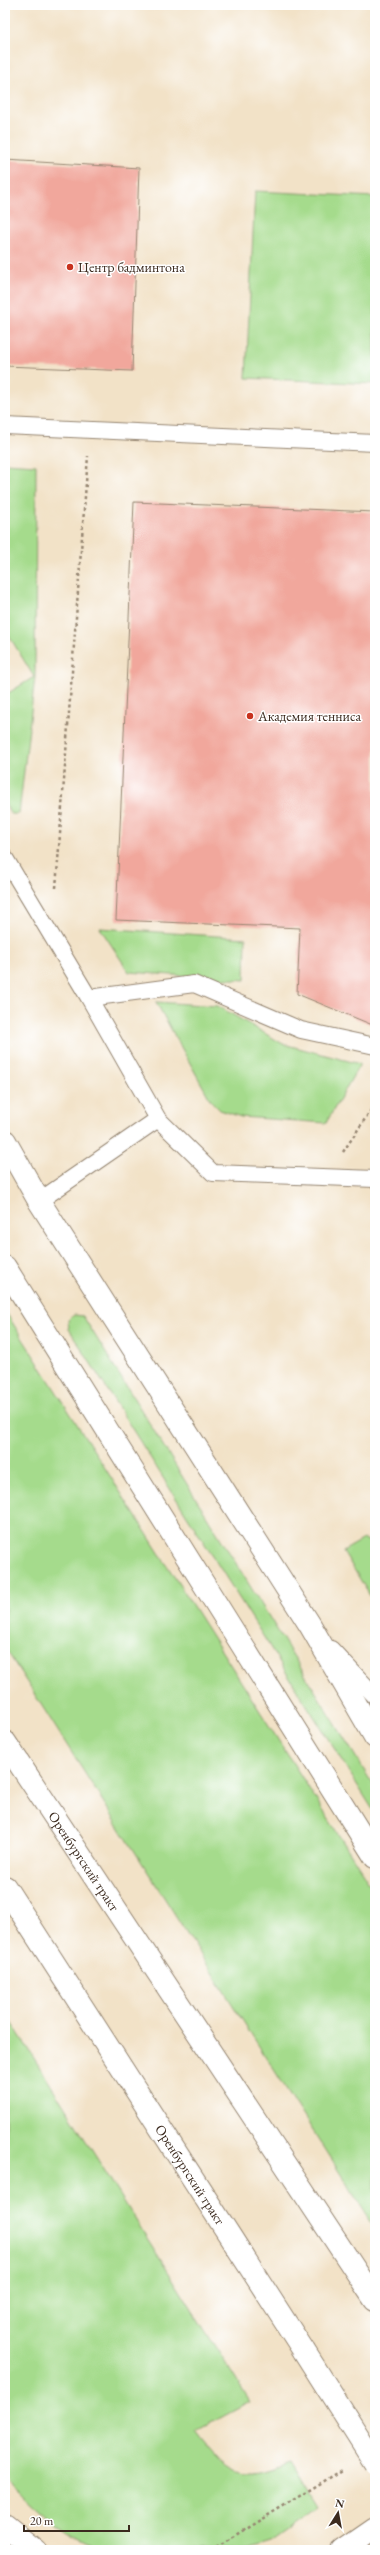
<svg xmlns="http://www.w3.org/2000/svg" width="380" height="2555" font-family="'EB Garamond',serif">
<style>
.green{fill:#a5db8c;stroke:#708255}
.building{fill:#f1a79c}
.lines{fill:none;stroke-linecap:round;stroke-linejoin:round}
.lane-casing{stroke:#968672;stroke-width:18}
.primary-casing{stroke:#968672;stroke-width:24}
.path{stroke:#968672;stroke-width:2.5;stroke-dasharray:3 3;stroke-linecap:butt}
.lane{stroke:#fff;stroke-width:16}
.primary{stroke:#fff;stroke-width:22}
.primary-bridge-casing{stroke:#968672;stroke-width:24;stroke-linecap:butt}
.primary-bridge{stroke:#fff;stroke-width:22}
.poi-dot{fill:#c8321e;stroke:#fff;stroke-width:1.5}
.labels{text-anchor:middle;stroke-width:3;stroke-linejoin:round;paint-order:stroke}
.poi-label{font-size:14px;fill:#3b2a1e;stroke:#fff;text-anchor:start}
.street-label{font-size:14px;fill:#3b2a1e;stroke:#fff}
</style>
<rect width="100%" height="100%" fill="#fff"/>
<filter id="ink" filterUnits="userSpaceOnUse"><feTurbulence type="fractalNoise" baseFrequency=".025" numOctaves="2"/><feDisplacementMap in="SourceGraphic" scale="8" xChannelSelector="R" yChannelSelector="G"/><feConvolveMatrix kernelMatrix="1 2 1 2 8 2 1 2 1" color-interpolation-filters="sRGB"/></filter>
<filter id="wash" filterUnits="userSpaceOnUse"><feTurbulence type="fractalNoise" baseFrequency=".012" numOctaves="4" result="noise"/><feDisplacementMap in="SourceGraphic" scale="16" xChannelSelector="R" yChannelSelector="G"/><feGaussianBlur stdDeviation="0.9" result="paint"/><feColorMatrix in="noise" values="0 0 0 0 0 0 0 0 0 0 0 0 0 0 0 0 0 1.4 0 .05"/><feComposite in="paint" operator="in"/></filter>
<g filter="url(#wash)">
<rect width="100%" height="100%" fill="#f2e2c7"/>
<path class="green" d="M255,191L375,197V384L246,378Z
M5,463L36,465L35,677L19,814H11L5,804V695L34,677L5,629Z
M100,928L246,938L245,980L129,972Z
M156,1002L218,1006L283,1044L360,1064L326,1123L241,1117L220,1110L211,1101Z
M5,1311L375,1892V2228L5,1648Z
M74,1315L83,1316L375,1788V1813L69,1329L68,1320Z
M364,1539L375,1544V1604L343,1551Z
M5,2012L250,2402L196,2431C227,2471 239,2482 288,2460L318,2510L271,2543L248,2550H110C68,2542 34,2507 5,2478Z"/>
<g id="blocks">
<path class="building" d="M5,160L139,168L132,371L5,366Z
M134,502L375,512V1026L297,994L300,928L116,920Z"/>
</g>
</g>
<g filter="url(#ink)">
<use href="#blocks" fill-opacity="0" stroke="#968672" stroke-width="1"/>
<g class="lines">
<g class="lane-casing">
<path id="lane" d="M5,426L375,443
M5,858L89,998L158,1119
M89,998L194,984L301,1030L375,1046
M39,1201L158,1119L213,1173L375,1179
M331,1649L375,1696"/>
</g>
<g class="primary-casing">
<g id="primary">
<path d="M5,1141L39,1201L310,1625L375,1737"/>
<path d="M5,1267L375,1857"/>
<path id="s1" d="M5,1742L375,2300"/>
<path id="s2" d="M5,1887L304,2351"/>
<path d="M5,2526L35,2550"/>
<path d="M343,2550L375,2528"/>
</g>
</g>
<path class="path" d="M56,888L88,456
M343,1152L375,1104
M211,2550L344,2469"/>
<use href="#lane" class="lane"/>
<use href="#primary" class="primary"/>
<g class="primary-bridge-casing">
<path id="primary-bridge" d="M304,2351L375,2463"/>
</g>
<use href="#primary-bridge" class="primary-bridge"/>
</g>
</g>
<g class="poi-dot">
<circle cx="70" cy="267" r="4"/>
<circle cx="250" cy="716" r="4"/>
</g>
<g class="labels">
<g class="poi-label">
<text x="78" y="272">Центр бадминтона</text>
<text x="258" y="721">Академия тенниса</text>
</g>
<g class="street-label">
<text dy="5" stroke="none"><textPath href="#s1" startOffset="143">Оренбургский тракт</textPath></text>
<text dy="5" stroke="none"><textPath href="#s2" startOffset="342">Оренбургский тракт</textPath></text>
</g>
</g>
<rect width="380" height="2555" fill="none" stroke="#fff" stroke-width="20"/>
<g transform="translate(338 2513) rotate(11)" stroke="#ffffff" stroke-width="3" paint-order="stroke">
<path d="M0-3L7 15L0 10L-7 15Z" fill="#3b2a1e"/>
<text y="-6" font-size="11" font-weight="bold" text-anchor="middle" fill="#3b2a1e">N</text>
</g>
<path d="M24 2525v6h105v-6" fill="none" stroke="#3b2a1e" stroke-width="2"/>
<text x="30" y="2525" font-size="12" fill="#3b2a1e" stroke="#ffffff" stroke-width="3" paint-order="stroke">20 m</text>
</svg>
